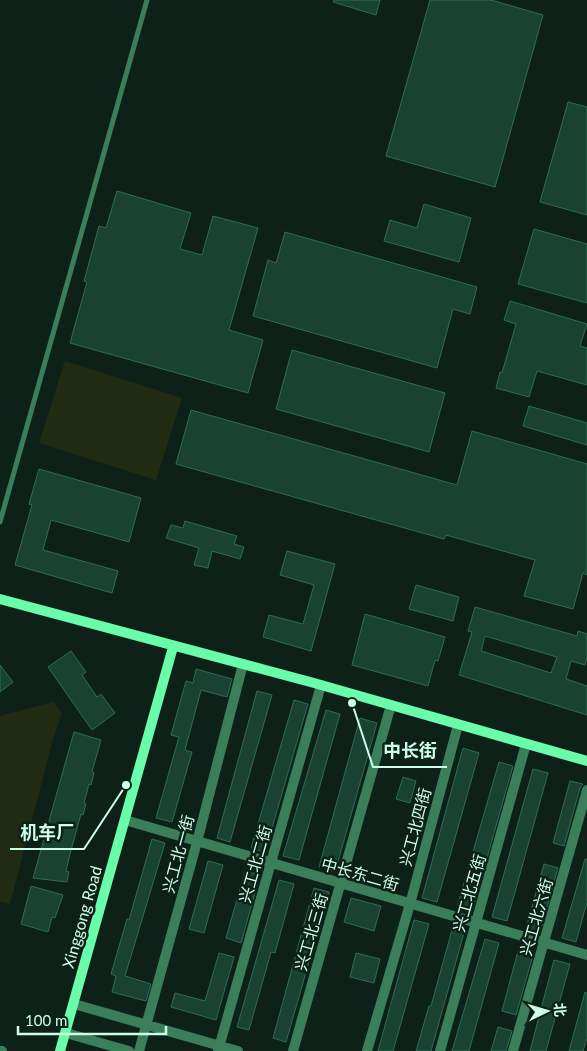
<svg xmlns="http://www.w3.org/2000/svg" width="587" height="1051" font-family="Lato,'Noto Sans SC',sans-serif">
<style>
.green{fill:#212b11}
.building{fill:#1a4233;stroke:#2d6d54;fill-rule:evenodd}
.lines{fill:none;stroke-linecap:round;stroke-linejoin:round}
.lane{stroke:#3a7f59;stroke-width:5}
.street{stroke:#3a7f59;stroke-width:10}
.secondary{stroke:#69fca9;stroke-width:10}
.labels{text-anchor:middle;stroke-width:5;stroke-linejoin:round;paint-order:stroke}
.street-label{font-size:16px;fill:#cffee8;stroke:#0e2119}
.leader{fill:none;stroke:#cffee8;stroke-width:2}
.callout-dot{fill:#cffee8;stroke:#0e2119;stroke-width:2}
.callout-label{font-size:18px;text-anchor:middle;font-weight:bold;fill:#cffee8;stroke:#0e2119;stroke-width:5;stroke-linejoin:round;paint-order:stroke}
</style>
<rect width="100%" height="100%" fill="#0e2119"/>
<path class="green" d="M65,361L182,398L156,480L39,443Z
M53,702L62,713L53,739L10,904L0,902V716Z"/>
<path class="building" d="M334,0H380L376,15L333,2Z
M430,0H491L543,15L495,187L386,156Z
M568,102L587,107V215L540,202Z
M117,191L191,213L180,249L202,255L213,216L258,228L229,330L263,340L248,393L70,343L87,282L84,281L99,226L106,228Z
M424,204L471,218L459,262L384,241L390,220L417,228Z
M534,229L587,244V303L518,284Z
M285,232L477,287L470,314L453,309L437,368L253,316L268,260L276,263Z
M510,301L587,324L580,346L587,348V385L537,371L529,397L496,388L500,372L502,373L516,324L504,320Z
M292,350L445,393L429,452L276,409Z
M529,406L587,423V445L523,426Z
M191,410L457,485L472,431L587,464V575L583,573L573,609L524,596L535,560L446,535L444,539L176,464Z
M39,469L141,498L129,542L51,520L43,550L118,571L112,593L15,565L32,505L29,504Z
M185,521L237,536L234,544L244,547L240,559L212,551L208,568L194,565L199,548L166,538L171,525L183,528Z
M287,551L335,564L311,651L263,637L269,615L303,624L314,585L280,575Z
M416,585L459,597L453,621L409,609Z
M475,607L577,636L578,631L587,634V657L585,665L571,661L566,679L587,686V715L459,675L472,632L468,631ZM485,636L557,657L551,673L481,651Z
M365,614L445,637L438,661L435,660L428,686L352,665Z
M71,651L86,672L82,675L97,697L101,694L115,713L92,730L48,667Z
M0,665L13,682L0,692Z
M196,669L232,679L227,697L201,690L185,750L192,752L172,822L156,818L179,737L171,735L186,681L193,683Z
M257,691L272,695L230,842L217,838Z
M294,700L308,704L265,852L251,848Z
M326,710L340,714L299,860L283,856Z
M360,718L377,723L335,872L319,867Z
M74,732L101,740L92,772L94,773L91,785L89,784L84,803L86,804L83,815L81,814L70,854L66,871L69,872L67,882L33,878Z
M463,748L479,753L437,902L422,898Z
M499,762L513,766L472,911L457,907Z
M533,769L548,773L507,921L492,917Z
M403,777L416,781L410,803L396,799Z
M570,781L583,784L580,788L564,846L553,843Z
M152,839L165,843L125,976L151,984L146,1001L112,992L116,976L111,974L127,919L129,920Z
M585,859H587V902L576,942L562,938Z
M208,861L223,865L204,933L189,929Z
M544,864L558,868L540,932L526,928Z
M245,871L260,875L241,943L226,938Z
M279,880L294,884L275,953L271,952L249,1030L237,1027Z
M31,886L63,895L55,918L52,917L48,932L21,924Z
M314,888L329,892L286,1042L273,1038Z
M351,898L381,906L374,931L344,922Z
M414,920L429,924L393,1051H378Z
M452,930L464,933L431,1051H416L429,1006H431Z
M485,939L499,943L469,1051H452Z
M518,951L533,955L516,1015L502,1011Z
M219,953L234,957L216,1020L171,1007L175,993L205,1001Z
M356,953L380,959L374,983L350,977Z
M554,960L570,964L546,1051H530Z
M585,992L587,993V1038L583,1051H569Z
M498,1027L512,1031L506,1051H491Z"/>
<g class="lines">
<path class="lane" d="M0,522L147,0"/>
<path class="street" d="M125,820L587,955
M74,1004L238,1051
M66,1033L129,1051
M0,1051H2
M139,1051L197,842L243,664
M218,1051L321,685
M293,1051L391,705
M367,1051L410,904L458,725
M440,1051L526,744
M513,1051L587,790"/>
<path class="secondary" d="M0,599L314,683L587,761
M60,1051L173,647"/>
</g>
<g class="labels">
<g class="street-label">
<text transform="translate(415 827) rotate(-75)" y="6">兴工北四街</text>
<text transform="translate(178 854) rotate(-75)" y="6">兴工北一街</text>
<text transform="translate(255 864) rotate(-74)" y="6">兴工北二街</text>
<text transform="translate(360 874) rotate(16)" y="6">中长东二街</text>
<text transform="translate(469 893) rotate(-74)" y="6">兴工北五街</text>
<text transform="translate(82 917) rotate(-74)" y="6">Xinggong Road</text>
<text transform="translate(536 917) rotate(-74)" y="6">兴工北六街</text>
<text transform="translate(311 932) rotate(-74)" y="6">兴工北三街</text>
</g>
</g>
<path class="leader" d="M352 703L373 767H447M126 785L84 849H10"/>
<g class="callout-dot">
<circle cx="352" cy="703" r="5"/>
<circle cx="126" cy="785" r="5"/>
</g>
<g class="callout-label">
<text x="410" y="757">中长街</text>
<text x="47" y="839">机车厂</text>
</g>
<g transform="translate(547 1011) rotate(85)" stroke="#0e2119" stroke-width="4" paint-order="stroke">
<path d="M0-4L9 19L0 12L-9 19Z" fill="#cffee8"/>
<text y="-8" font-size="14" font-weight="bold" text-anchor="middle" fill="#cffee8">北</text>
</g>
<path d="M18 1026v8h148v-8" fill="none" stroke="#cffee8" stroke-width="2.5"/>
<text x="25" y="1026" font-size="15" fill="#cffee8" stroke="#0e2119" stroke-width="4" paint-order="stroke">100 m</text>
</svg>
